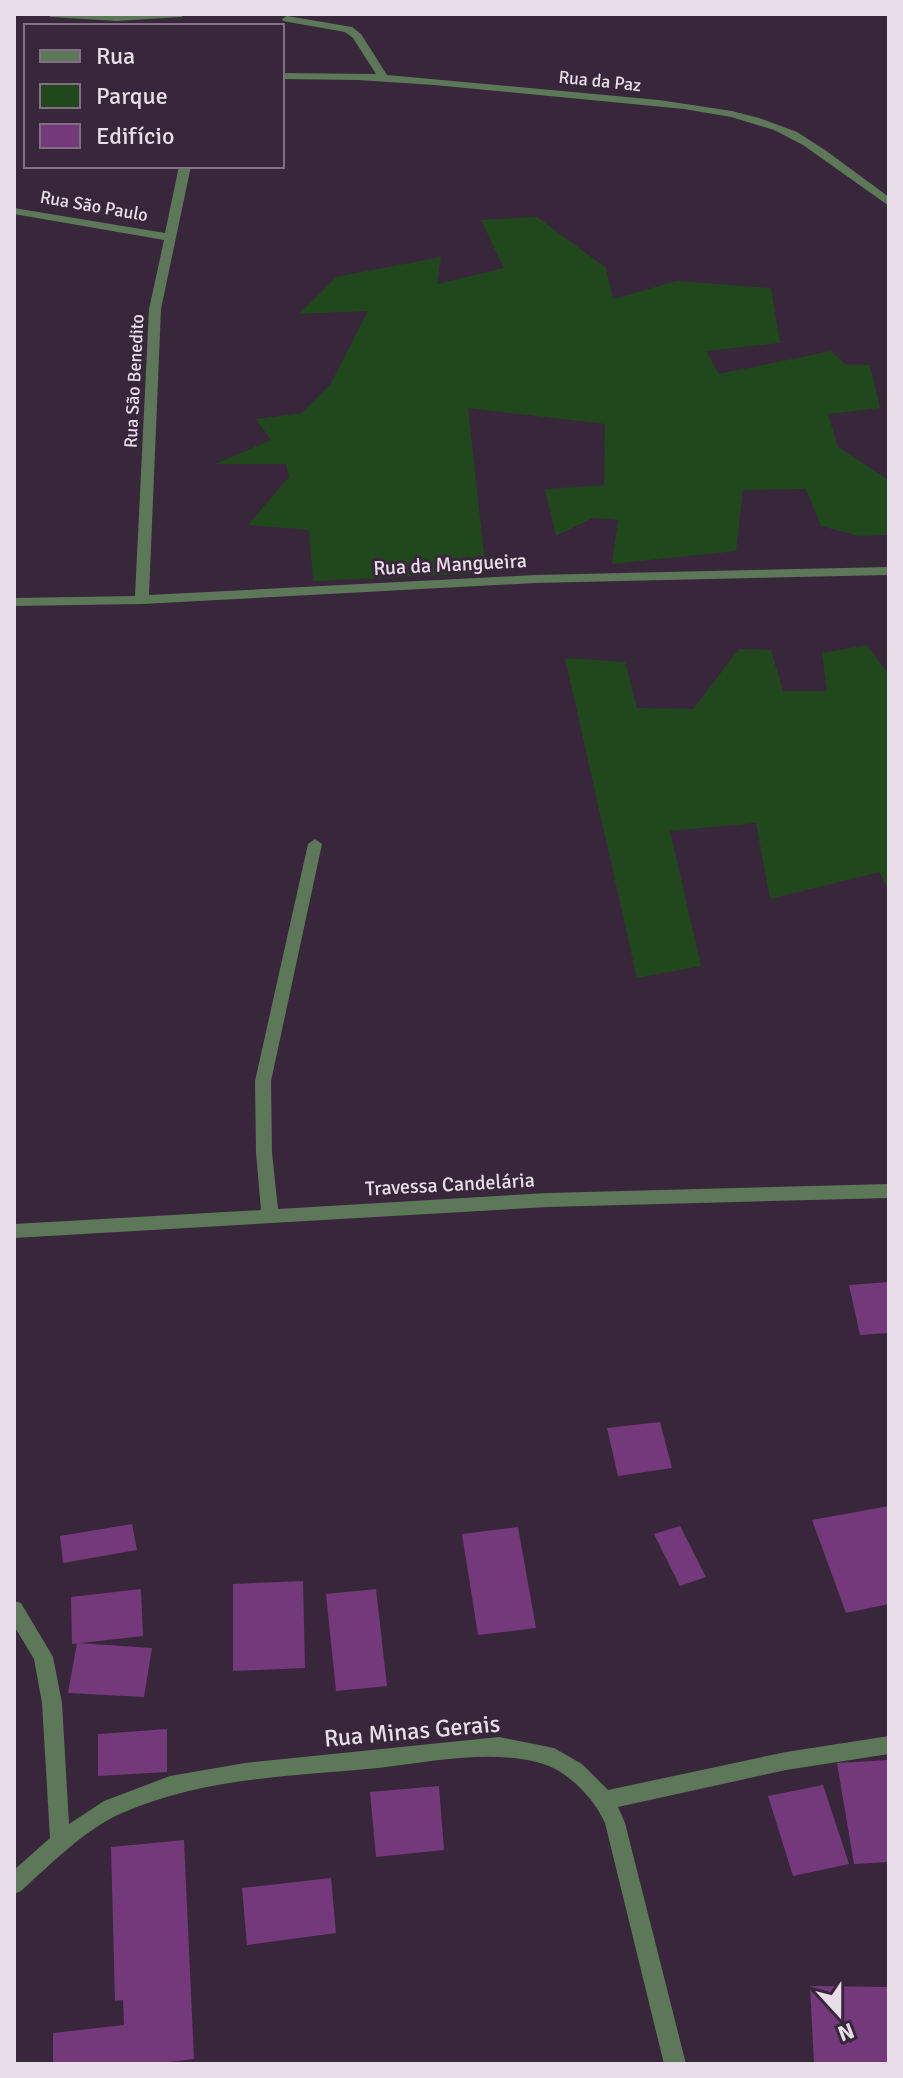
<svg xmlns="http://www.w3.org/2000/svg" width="903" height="2078" font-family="Signika,sans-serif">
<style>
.green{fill:#20481c}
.building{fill:#73397b}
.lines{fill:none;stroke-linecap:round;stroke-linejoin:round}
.minor{fill:#5d7759;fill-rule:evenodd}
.labels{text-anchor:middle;stroke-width:6;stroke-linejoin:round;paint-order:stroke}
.far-street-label{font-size:18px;fill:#e8dde9;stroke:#38273a}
.street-label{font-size:20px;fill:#e8dde9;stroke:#38273a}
.near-street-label{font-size:24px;fill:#e8dde9;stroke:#38273a}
</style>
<rect width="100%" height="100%" fill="#38273a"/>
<path class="green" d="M537,217L606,268L613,299L677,281L771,288L780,343L706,351L719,374L831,351L846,365H870L880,408L828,414L838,447L889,480V535L859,536L821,526L806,489L743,490L736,551L612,564L618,520L593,518L556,536L545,489L604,485L605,424L468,408L486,573L313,581L309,530L248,525L289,477L286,464H215L271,440L256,419L302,413L330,385L368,311L299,314L336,277L441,257L437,284L504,268L481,220Z
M867,645L889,675V890L879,872L770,899L756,823L670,831L701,966L637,978L565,658L625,662L637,708L693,709L739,649L771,650L783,691H827L822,653Z"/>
<path class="building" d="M889,1282V1333L860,1335L849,1285Z
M660,1422L672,1468L618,1476L607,1428Z
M889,1506V1604L846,1613L812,1520Z
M132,1524L137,1550L63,1563L60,1536Z
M680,1526L706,1577L680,1586L654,1534Z
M518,1527L536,1628L478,1635L462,1534Z
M303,1581L305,1668L233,1671V1584Z
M141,1589L143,1636L72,1644L71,1597Z
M376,1589L387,1686L336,1691L326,1594Z
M77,1643L152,1648L144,1697L68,1693Z
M167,1729V1772L98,1776V1734Z
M889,1760V1862L854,1864L837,1763Z
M823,1785L849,1864L793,1876L768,1796Z
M439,1786L444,1850L376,1857L370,1792Z
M184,1840L194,2059L153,2064H53V2033L124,2025L123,2000L115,2001L111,1847Z
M331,1878L336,1933L247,1945L242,1888Z
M810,1986L887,1987L889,2064H814Z"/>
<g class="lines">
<path class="minor" d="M46,14H186L181,17L117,21L51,17Z
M287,16L352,27L361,34L387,75L659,100L732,111L759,118L797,132L825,150L889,197V206L803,145L774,130L731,117L684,109L434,85L358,80L282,79V73L376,74L353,38L345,32L283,21L282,19Z
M179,166H191L161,309L149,595L535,575L889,567V575L535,583L142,604L14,606V598L135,596L149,309L164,240L14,214V208L165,233Z
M315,839L322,844L271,1081L272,1153L278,1209L548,1193L889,1184V1198L548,1207L14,1238V1224L261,1210L256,1153L255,1081L308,844Z
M14,1601L21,1603L53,1657L62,1703L69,1824L104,1801L170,1776L245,1763L499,1737L554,1748L582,1764L608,1790L786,1752L889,1736V1754L786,1770L618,1807L625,1823L686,2064H664L605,1823C594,1798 567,1770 540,1763C488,1749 431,1762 378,1768C292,1776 202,1778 122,1813C84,1830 52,1863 21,1891L14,1894V1870L50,1838L42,1703L34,1659L14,1626Z"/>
</g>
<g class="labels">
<g class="far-street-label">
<text transform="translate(600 81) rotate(6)" y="6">Rua da Paz</text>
<text transform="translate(94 206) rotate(10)" y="6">Rua São Paulo</text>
<text transform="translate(134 381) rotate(-87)" y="6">Rua São Benedito</text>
</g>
<g class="street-label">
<text transform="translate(450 564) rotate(-3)" y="7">Rua da Mangueira</text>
<text transform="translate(450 1184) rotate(-3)" y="7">Travessa Candelária</text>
</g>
<g class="near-street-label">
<text transform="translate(412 1731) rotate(-5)" y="8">Rua Minas Gerais</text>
</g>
</g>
<rect width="903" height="2078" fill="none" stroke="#e8dde9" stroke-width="32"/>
<rect x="24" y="24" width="260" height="144" fill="#38273a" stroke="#7e7080" stroke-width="2"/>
<rect x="40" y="50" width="40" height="12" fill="#5d7759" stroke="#7e7080" stroke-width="2"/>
<text x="96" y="64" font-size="24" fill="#e8dde9">Rua</text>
<rect x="40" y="84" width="40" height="24" fill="#20481c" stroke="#7e7080" stroke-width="2"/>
<text x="96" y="104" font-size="24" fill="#e8dde9">Parque</text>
<rect x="40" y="124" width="40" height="24" fill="#73397b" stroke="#7e7080" stroke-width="2"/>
<text x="96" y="144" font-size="24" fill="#e8dde9">Edifício</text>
<g transform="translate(839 2014) rotate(159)" stroke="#38273a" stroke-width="6" paint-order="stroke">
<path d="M0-6L14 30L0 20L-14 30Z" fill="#e8dde9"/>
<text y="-12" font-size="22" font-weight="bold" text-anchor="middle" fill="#e8dde9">N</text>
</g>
</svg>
